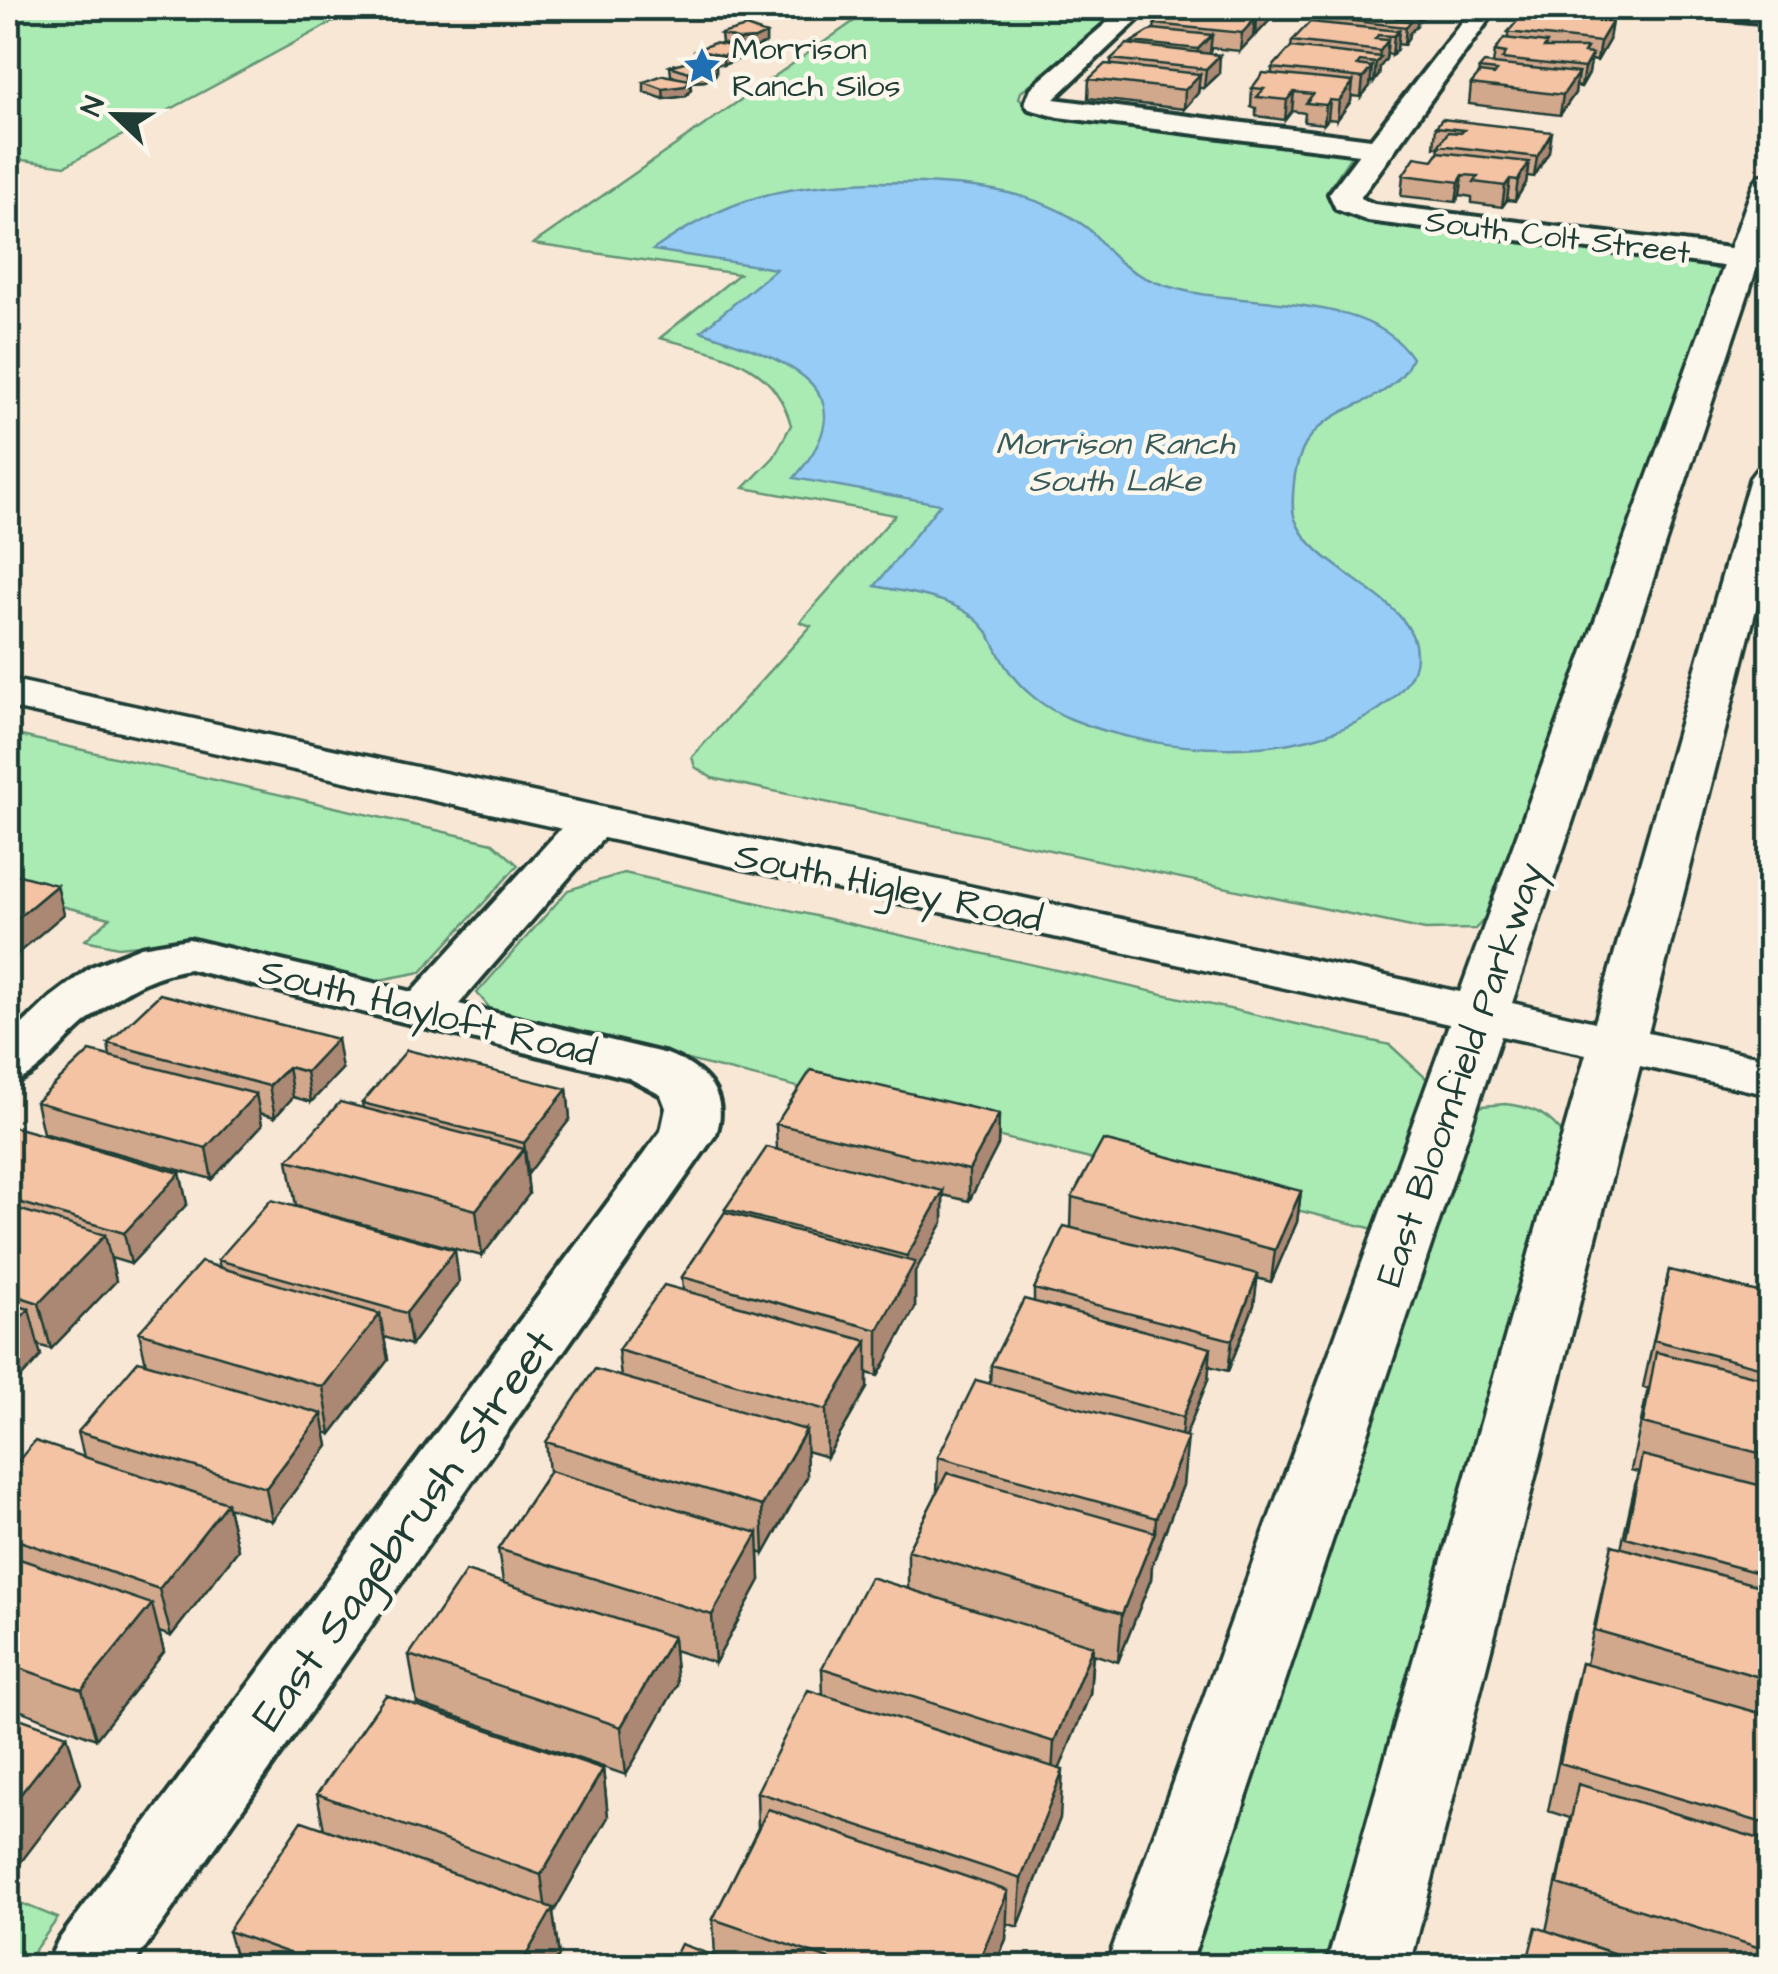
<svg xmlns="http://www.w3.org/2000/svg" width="1778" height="1974" font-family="'Architects Daughter',sans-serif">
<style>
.green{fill:#aaebb4;stroke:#649474;stroke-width:2.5}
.water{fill:#96ccf5;stroke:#6693a8;stroke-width:2.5}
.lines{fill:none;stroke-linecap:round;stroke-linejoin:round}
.street-casing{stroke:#1f3d34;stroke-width:8}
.secondary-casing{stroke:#1f3d34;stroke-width:7}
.street{fill:#fbf7ec;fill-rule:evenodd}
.secondary{fill:#fbf7ec;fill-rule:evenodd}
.wall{fill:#d2a88d;stroke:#1f3d34;stroke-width:2.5}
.shaded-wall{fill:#ab8873;stroke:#1f3d34;stroke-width:2.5}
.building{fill:#f4c3a4;stroke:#1f3d34;stroke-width:2.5}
.labels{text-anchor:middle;stroke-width:9;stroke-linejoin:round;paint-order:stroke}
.far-poi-label{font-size:32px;fill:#1f3d34;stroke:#fbf7ec;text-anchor:start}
.far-street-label{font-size:32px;fill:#1f3d34;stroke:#fbf7ec}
.far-water-label{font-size:32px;font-style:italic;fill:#375a5b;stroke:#fbf7ec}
.street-label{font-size:38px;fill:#1f3d34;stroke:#fbf7ec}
.near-street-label{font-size:45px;fill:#1f3d34;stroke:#fbf7ec}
</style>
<rect width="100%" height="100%" fill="#f9e7d6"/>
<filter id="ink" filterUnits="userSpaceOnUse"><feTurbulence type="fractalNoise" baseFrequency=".01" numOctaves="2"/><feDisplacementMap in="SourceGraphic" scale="20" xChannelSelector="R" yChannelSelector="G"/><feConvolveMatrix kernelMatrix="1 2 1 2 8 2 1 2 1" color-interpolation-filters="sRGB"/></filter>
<g filter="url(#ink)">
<path class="green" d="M8,8H359L65,166L8,158Z
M873,8H1120L1021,92L1019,98L1032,109L1348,152L1351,156L1326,193L1333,207L1345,212L1698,261L1721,271L1723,277L1490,913L1475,929L1425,930L712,778L695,767L692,757L811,626L800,622L895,515L744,488L774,457L791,425C773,360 719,354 660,338L739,274L533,244Z
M8,733L493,843L518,865L421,972L374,981L195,940L118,947L85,940L110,918L8,893Z
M624,873L1390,1045L1427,1079L1374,1229L493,1012L477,993L568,890Z
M1505,1104C1536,1107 1550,1116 1568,1140L1334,1966H1182L1467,1120L1482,1106Z
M8,1898L58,1918L23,1966H8Z"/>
<path class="water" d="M873,182C943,183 1027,183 1086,227C1097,235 1102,245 1112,255C1132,275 1158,285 1186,291C1253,307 1371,294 1412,358C1387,419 1304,393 1294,482C1293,494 1291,508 1295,519C1315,575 1428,600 1415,664C1411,684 1394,699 1378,710C1297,764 1159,755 1071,719C1046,709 1022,691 1007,668C998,656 994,640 985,629C960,597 911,594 875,586L940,504L794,478C878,383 773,357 701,331L776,269L653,250C728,197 783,185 873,182Z"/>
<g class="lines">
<g class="street-casing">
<path id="street" d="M1124,8H1150L1054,99L1371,139L1473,8H1497L1360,198L1374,204L1770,253V272L1368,221L1336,209L1329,194L1359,154L1058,117L1029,109L1025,103L1031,88Z
M1674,8H1770V23L1686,15Z
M593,808L610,812L617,822L459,1004L667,1054C704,1069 730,1093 716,1134L132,1966H46L58,1941L661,1131L666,1108L661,1095L629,1078L189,969C139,977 104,1004 69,1038C50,1057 35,1077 8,1084V1038L50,998L91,967L141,947L189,939L412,992L576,812Z"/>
</g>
<g class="secondary-casing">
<path id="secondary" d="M1770,174V228L1512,1003L1595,1022L1750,478L1756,470L1770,466V554L1648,1033L1770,1059V1095L1640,1066L1410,1966H1326L1586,1054L1501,1036L1190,1966H1106L1449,1024L8,707V679L1460,992L1754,183L1759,176Z"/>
</g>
<use href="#street" class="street"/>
<use href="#secondary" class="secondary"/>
</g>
<path class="wall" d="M1168,8H1282L1273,17H1269V21L1256,35H1254L1253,37L1240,51L1211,48L1210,54L1219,74L1204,88H1199L1198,93L1184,109L1088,98L1089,79L1111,64V59L1132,45V42L1154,29L1155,24L1168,11Z
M1328,8H1438L1435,10H1427L1421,19H1417V25L1409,34L1408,39L1404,45L1397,44V49L1392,55L1387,54L1386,59L1380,67L1379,75L1374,82L1370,81V86L1361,97L1351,96V101L1337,120L1328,119L1324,124L1304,122L1305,113L1292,111L1285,120L1256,116V108L1251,107L1252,88L1272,74V68L1291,47L1292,41L1318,22L1319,17Z
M1508,32L1609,40L1597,61L1591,60L1589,73L1581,87L1575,86V93L1560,115L1469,104L1471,84L1478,76L1479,69L1493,64L1495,51L1508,38Z
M721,34H766V43L755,48L742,49V58L723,65L699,60L716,65V75L705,81L690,82L691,89L686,96L664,99L644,92V82L677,78L671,75L670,66L696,59V50L730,46L722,43Z
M1442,119L1549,152L1534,177L1527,176L1526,183L1515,201L1507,200L1502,207L1472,203V197L1460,195L1456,202L1401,196L1403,175L1433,160L1438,153L1439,147H1434L1436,127Z
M108,1043L342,1069L311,1102L293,1097L275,1117L259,1113L262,1125L212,1179L43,1133L36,1102L110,1056Z
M567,1089L570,1119L527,1174L529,1194L482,1256L296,1206L288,1160L363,1108L362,1103Z
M999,1114L998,1145L969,1201L943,1195V1222L915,1272V1308L878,1376L867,1373V1388L827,1457L806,1451L807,1477L764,1554L759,1552L760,1580L715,1663L674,1650L677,1685L626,1775L417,1703L409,1655L503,1582L498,1549L549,1472L546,1442L621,1377L618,1350L683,1290L682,1277L725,1212V1209L777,1149L776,1124Z
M8,1129L180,1173L187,1204L131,1264L111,1258L116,1281L51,1349L38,1345L41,1356L8,1392Z
M1301,1191L1297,1222L1271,1282L1257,1278L1254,1305L1228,1371L1209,1366L1208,1380L1185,1436L1183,1485L1152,1565L1151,1579L1118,1662L1093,1654L1090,1694L1059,1769L1060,1818L1018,1927L1006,1923V1939L995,1966H670L715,1957L713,1919L758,1828L757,1792L823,1695L822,1668L908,1589V1550L937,1493L938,1457L990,1383L991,1365L1034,1302V1289L1071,1228L1072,1197Z
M218,1260L459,1282L411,1345L384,1337L388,1360L331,1434L325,1432L328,1446L272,1521L228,1507L238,1550L171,1636L159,1632L164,1652L96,1739L8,1706V1473L84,1457L78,1432L146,1364L139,1332L220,1268Z
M1669,1270L1770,1295V1966H1652L1546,1931L1570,1818L1548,1811L1569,1711L1581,1663L1586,1664L1612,1545L1621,1548L1638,1472L1631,1470L1648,1388L1643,1387Z
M603,1769L608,1817L553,1913L559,1956L553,1966H238L228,1931L324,1829L317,1794Z"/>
<path class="shaded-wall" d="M1266,8H1270L1269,21L1256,35L1257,17Z
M1274,8H1282L1273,17Z
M1419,8L1417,25L1409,34L1408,39L1404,45L1406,27L1394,19Z
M1422,8H1428L1427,12L1421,19Z
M1255,19L1253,37L1240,51L1242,33Z
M1612,22L1609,40L1597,61L1600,42Z
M1399,31L1397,49L1392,55L1394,36Z
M766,34V43L755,48L742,49V58L723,65V56L740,49V40Z
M1212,35L1210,53L1197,68L1198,49Z
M1388,40L1386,59L1380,67L1379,75L1374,82L1376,63L1379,60L1380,51Z
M1592,54L1589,73L1581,87L1584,68Z
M1220,55L1219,74L1204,88L1206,69Z
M716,65V75L705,81L690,82L691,89L686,96L664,99L663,89L689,81V72Z
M1372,67L1370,86L1361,97L1363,78Z
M1578,73L1575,93L1560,115L1563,95Z
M1200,74L1198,93L1184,109L1185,90Z
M1353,82L1351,101L1337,120L1339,101Z
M1294,92L1292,111L1285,120L1287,100Z
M1330,100L1328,119L1324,124L1326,105Z
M1552,132L1549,152L1534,177L1537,157Z
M1529,162L1526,183L1515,201L1518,180Z
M1463,175L1460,195L1456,202L1459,182Z
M1510,179L1507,200L1502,207L1505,186Z
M57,885L64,914L10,960L8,950V926Z
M337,1039L342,1069L311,1102L306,1072Z
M288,1067L293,1097L275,1117L269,1086Z
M567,1089L570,1119L528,1174L524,1143Z
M256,1094L262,1125L212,1179L206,1148Z
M999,1114L998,1145L969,1201V1170Z
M524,1149L529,1194L482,1256L476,1210Z
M180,1173L187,1204L131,1264L124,1233Z
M943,1191V1222L915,1272V1308L878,1376V1330L907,1278V1256Z
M1301,1191L1297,1222L1271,1282L1275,1250Z
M105,1235L116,1281L51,1349L39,1303Z
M455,1250L459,1282L411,1345L406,1313Z
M1258,1274L1254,1305L1228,1371L1232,1340Z
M29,1309L41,1356L8,1392V1331Z
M380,1314L388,1360L331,1434L323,1387Z
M867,1341V1388L827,1457L826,1410Z
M1211,1348L1208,1380L1180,1449L1183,1417Z
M322,1414L328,1446L272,1521L266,1488Z
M806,1430L807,1477L764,1554L762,1506Z
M1188,1437L1183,1485L1152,1565L1151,1579L1118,1662L1122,1614L1155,1532L1156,1518Z
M227,1503L238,1550L171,1636L159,1589Z
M758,1533L760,1580L715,1663L712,1615Z
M152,1604L164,1652L96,1739L82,1690Z
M673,1637L677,1685L626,1775L621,1727Z
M1093,1646L1090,1694L1051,1790L1054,1742Z
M67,1735L81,1783L8,1879V1810Z
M603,1769L608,1817L553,1913L559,1956L553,1966H520L547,1918L541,1875Z
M1063,1770L1060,1818L1018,1927L1021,1879Z
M1008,1891L1006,1939L995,1966H977Z"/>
<path class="building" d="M1171,8H1266L1257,17Z
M1328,8H1418L1410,17L1394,19L1411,21L1406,27L1319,17Z
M1169,10L1255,19L1242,33L1155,24Z
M1524,13L1612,22L1600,42L1508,32Z
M1310,22L1399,31L1394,36L1378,35L1375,39L1388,40L1380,51L1292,41Z
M746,27L766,34L755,39L740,40L721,34Z
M1153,29L1212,35L1198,49L1132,42Z
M1504,38L1547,43L1544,48H1587L1584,53L1592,54L1584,68L1502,59L1506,53L1495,51Z
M714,43L742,48L723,56L696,50Z
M1127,44L1220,55L1206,69L1111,59Z
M1291,47L1381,57L1376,63L1360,61L1357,65L1372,67L1363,78L1272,68Z
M695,59L716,65L704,71L689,72L670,66Z
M1484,63L1578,73L1563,95L1471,84L1480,73L1494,75L1497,71L1479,69Z
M1105,64L1200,74L1185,90L1089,79Z
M1263,73L1353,82L1339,101L1330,100L1326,105L1306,103L1313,94L1294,92L1287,100L1257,97L1264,89L1252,88Z
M663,75L690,80L685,86L663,89L644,82Z
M1442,119L1552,132L1537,157L1439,145L1448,132L1461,133L1464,130L1436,127Z
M1439,152L1529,162L1518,180L1510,179L1505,186L1474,182L1478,176L1463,175L1459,182L1403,175L1415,157L1433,160Z
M8,872L57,885L8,926Z
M160,994L337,1039L306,1072L288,1067L269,1086L108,1043Z
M407,1050L567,1089L524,1143L362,1103Z
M90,1051L256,1094L206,1148L36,1102Z
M811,1070L999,1114L969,1170L776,1124Z
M340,1102L524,1149L476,1210L288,1160Z
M11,1126L180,1173L124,1233L8,1199V1129Z
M1103,1140L1301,1191L1275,1250L1072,1197Z
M767,1147L943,1191L907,1256L725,1209Z
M271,1200L455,1250L406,1313L218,1260Z
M8,1206L105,1235L39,1303L8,1293Z
M725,1212L915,1262L878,1330L682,1277Z
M1064,1226L1258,1274L1232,1340L1034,1289Z
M201,1262L380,1314L323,1387L139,1332Z
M1669,1270L1770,1295V1370L1654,1340Z
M664,1285L867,1341L826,1410L618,1350Z
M1024,1299L1211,1348L1183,1417L991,1365Z
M8,1303L29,1309L8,1331Z
M1656,1352L1770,1380V1456L1643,1423Z
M138,1361L322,1414L266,1488L78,1432Z
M595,1369L806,1430L762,1506L546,1442Z
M976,1380L1188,1437L1156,1518L938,1457Z
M35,1441L227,1503L159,1589L8,1537V1473Z
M1642,1455L1770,1488V1576L1626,1537Z
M550,1471L758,1533L712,1615L498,1549Z
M947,1473L1155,1532L1122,1614L908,1550Z
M1612,1545L1770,1589V1680L1595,1630Z
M8,1555L152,1604L82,1690L8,1664Z
M466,1571L673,1637L621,1727L409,1655Z
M870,1577L1093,1646L1054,1742L822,1668Z
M1581,1663L1770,1716V1825L1560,1763Z
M808,1690L1063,1770L1021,1879L757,1792Z
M386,1695L603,1769L541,1875L317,1794Z
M8,1714L67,1735L8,1810Z
M1578,1784L1770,1842V1951L1558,1884Z
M768,1809L1008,1891L977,1966H849L713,1919Z
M302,1821L553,1908L520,1966H325L228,1931Z
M1536,1927L1650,1966H1526Z
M681,1944L742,1966H670Z
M203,1954L231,1966H194Z"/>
</g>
<defs>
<g id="sight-bare" transform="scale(3)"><path d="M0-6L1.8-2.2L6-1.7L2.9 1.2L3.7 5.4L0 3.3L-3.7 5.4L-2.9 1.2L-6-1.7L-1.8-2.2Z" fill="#1f6fb2" stroke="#fbf7ec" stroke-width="2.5" paint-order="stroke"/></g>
</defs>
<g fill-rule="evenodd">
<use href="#sight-bare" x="702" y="66"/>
</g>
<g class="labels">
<g class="far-poi-label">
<text x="732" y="59">Morrison<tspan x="732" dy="37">Ranch Silos</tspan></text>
</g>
<g class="far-street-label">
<text transform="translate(1558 236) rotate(7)" y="11">South Colt Street</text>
</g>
<g class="far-water-label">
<text x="1115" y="454">Morrison Ranch<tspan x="1115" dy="37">South Lake</tspan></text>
</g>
<g class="street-label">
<text transform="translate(889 886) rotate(12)" y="13">South Higley Road</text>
<text transform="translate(428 1011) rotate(14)" y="13">South Hayloft Road</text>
<text transform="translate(1459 1074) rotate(-71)" y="13">East Bloomfield Parkway</text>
</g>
<g class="near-street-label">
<text transform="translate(402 1529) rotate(-54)" y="16">East Sagebrush Street</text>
</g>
</g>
<rect width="1778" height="1974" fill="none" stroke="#fbf7ec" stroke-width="40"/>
<rect x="20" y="20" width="1738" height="1934" fill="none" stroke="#1f3d34" stroke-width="4" filter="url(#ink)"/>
<g transform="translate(115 115) rotate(292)" stroke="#fbf7ec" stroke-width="8" paint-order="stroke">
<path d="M0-8L18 38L0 25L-18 38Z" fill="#1f3d34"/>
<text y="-15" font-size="28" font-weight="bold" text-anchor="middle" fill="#1f3d34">N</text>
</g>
</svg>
